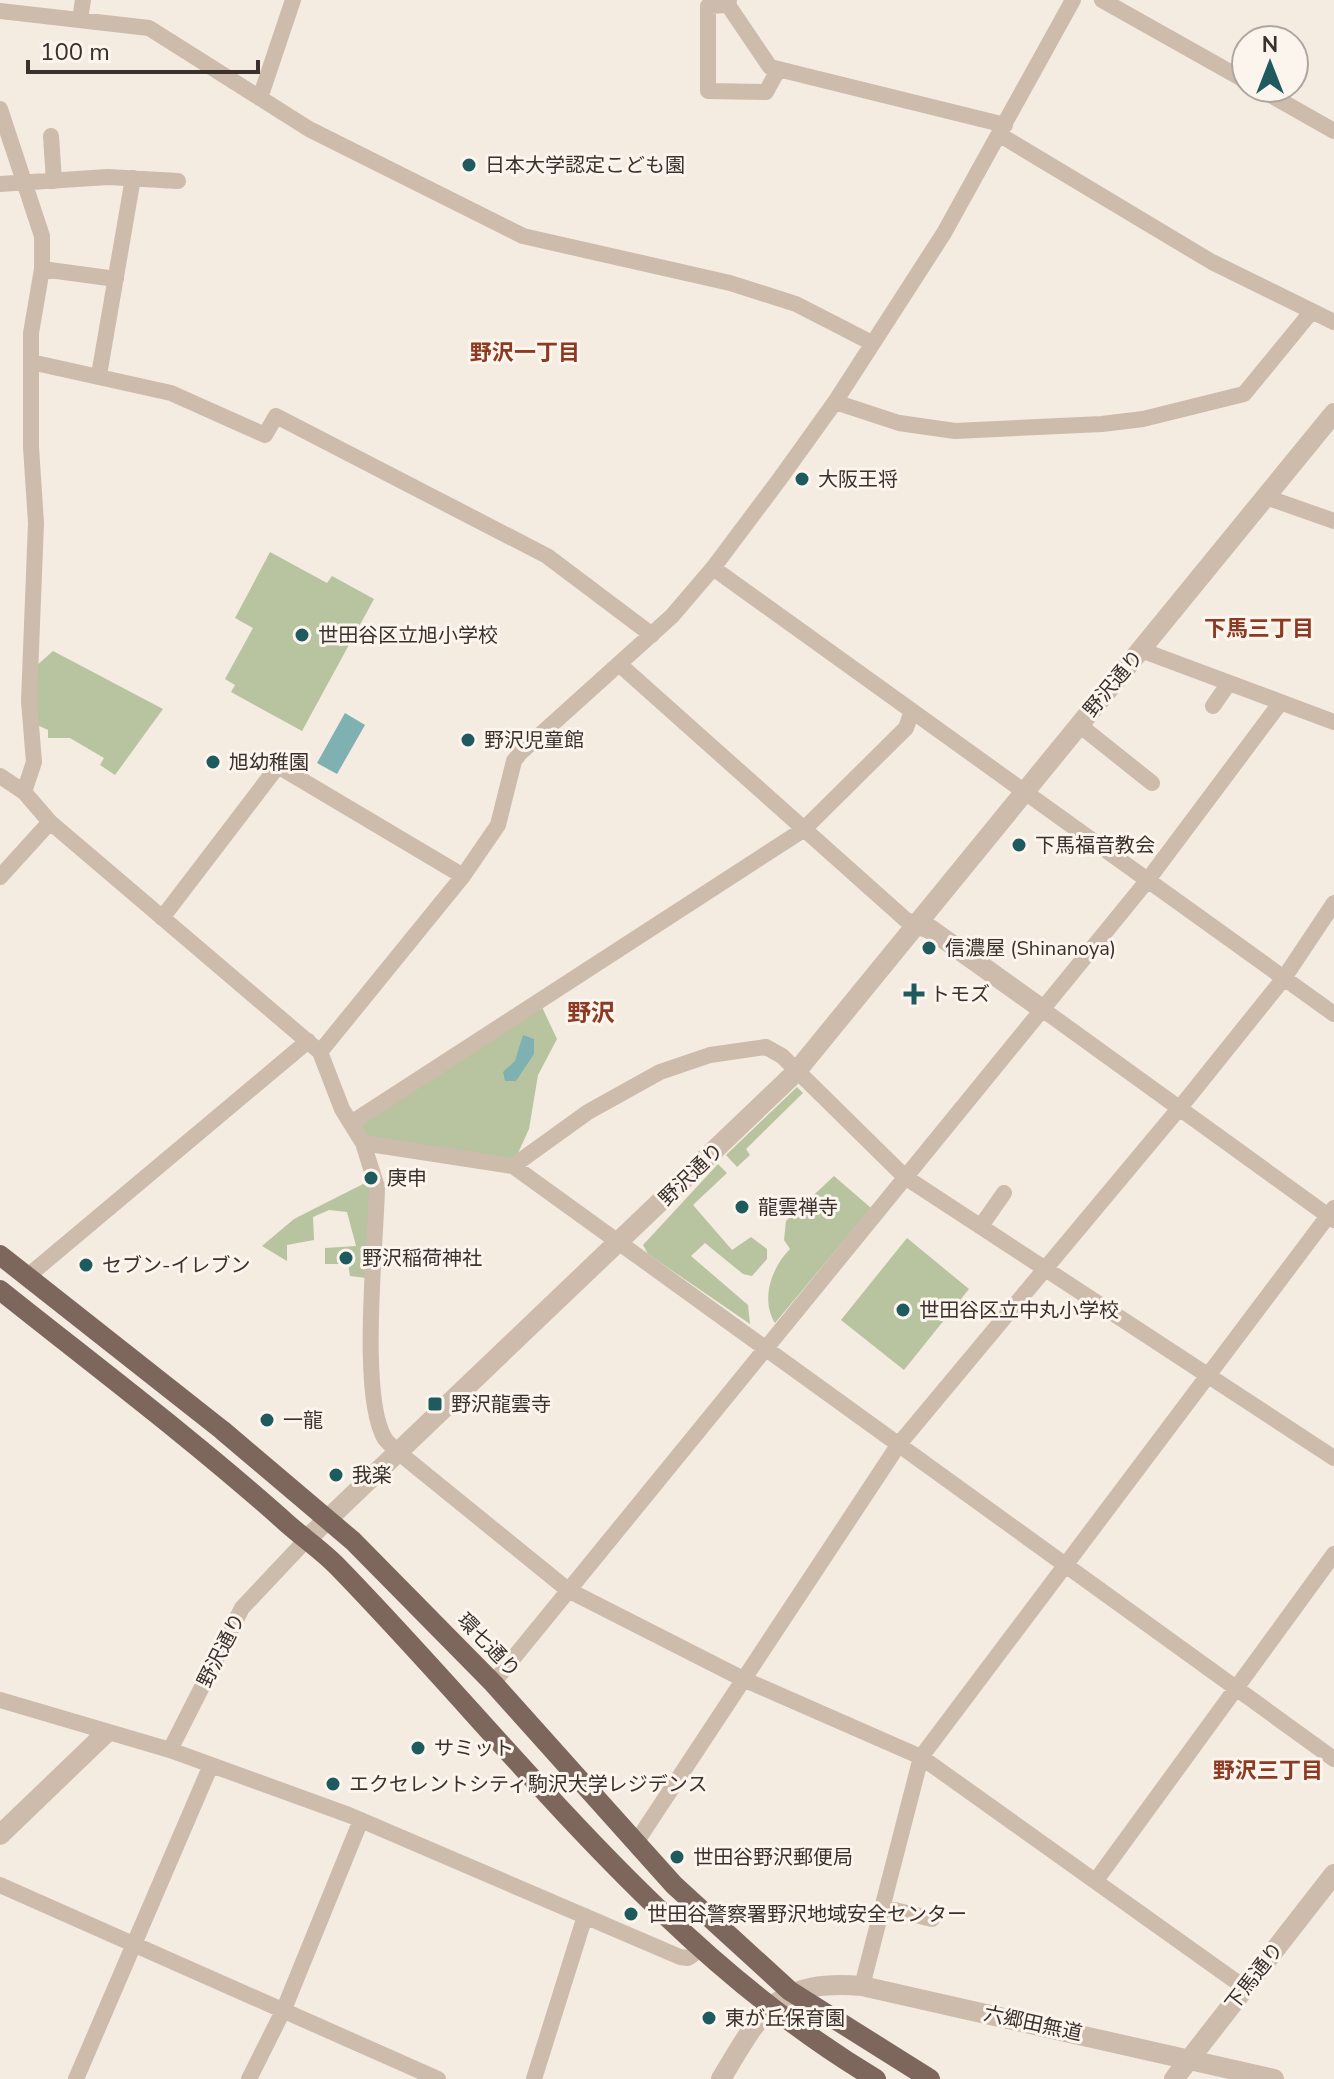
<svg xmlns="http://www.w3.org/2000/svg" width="1334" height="2079" font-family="'Nunito Sans','Noto Sans JP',sans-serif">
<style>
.green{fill:#b8c4a0}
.water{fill:#7fb0b2}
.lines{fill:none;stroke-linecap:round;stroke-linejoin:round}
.minor{stroke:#cdbbac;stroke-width:16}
.tertiary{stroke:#cdbbac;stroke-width:20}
.primary{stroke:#7d675c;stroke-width:20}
.poi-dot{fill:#1f5a5e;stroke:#fbf5ee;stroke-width:3}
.labels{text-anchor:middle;stroke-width:6;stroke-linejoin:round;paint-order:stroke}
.poi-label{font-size:20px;fill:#3b302b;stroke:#fbf5ee;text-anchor:start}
.street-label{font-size:20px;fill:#3b302b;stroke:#fbf5ee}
.neighbourhood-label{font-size:22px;font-weight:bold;fill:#8c3b22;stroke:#fbf5ee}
.quarter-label{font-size:24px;font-weight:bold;fill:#8c3b22;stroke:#fbf5ee}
</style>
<rect width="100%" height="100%" fill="#f4ebe1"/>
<path class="green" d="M270,552L327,583L332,576L374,599L302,731L231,692L235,685L225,679L253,628L235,618Z
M53,651L163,709L115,775L100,765L104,758L70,738H48V730L35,724V667Z
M541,1005L557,1039L538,1075L529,1129L513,1164L368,1139L356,1124Z
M797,1087L803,1093L746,1149L750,1155L737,1167L726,1155Z
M718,1164L727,1173L693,1205L732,1250L751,1237L767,1249V1259L752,1276L743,1274L705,1243L691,1256L748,1305L750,1324L648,1254L643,1245Z
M834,1176L871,1208L775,1323C760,1299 772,1267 790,1249L784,1240L786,1221Z
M367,1182L370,1184L366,1278L350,1276L348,1264H325V1248L356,1246L347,1212L329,1210L313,1217L314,1240L287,1245V1261L262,1246L294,1219Z
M907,1238L969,1289L904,1370L841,1320Z"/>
<path class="water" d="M345,713L365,725L337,774L317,763Z
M523,1035L534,1039V1054L516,1081H505L503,1072L515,1061Z"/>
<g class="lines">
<path class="minor" d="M729,0L728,5L770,67L1005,125
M1102,0L1246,81
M728,5L708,6V91L766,92L778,70
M0,11L149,28L309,129L523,236L730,283L796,304L870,342
M80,19L83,0
M1258,88L1334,131
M261,95L293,0
M0,109L42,236V269L31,333V447L36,523L29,701L34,762L24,792
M1000,135L1212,262L1334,322
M51,136L54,181
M0,184L108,177L178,181
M42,269L116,279
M31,362L171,393L265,435L276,416L547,556L652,635
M99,375L133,178
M835,402L899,423L955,431L1102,424L1143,419L1244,394L1312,311
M1266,497L1334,521
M713,568L1334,1014
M1141,650L1334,722
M619,664L906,920L916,924
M1213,706L1229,683
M1078,724L1152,783
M0,776L24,792L50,822L320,1052L342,1109L363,1143L377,1187C376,1243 359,1396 385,1439C388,1443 394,1448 398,1452L568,1590L743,1679L921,1757L1245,1988
M0,877L50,822
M162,918L278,766L463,876
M1042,1009L1334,1220
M320,1052L463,876L498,825L514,761L520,753L672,616L713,568L779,480L835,402L944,233L1073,0
M351,1123L803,830L906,728L912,711
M363,1143L513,1166L1334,1759
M513,1166L588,1112L660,1072L710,1055L766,1047L782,1056L905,1177L1334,1458
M981,1226L1004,1193
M28,1276L308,1041
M493,1683L1147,881L1281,702
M0,1700L170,1750L349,1815L680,1957L688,1958L701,1949
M170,1750L242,1608L307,1539
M635,1844L899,1444L1186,1100L1284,978L1334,903
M1097,1879L1334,1554
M0,1885L438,2079
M882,1907L932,1919
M862,1986L921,1757L1334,1208
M76,2079L211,1765
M249,2079L284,2009L361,1820
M534,2079L585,1916"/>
<path class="tertiary" d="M916,924L930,929L1042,1009
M307,1539L796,1072L1334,413
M0,1835L105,1734
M721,2079C762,2011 775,1979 862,1986L1274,2079
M1174,2079L1334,1874"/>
<path class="primary" d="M0,1255L222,1430L353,1541L493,1683L674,1885L790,1991L930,2079
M0,1290C94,1365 191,1438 281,1518C299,1535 319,1548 336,1565C508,1741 662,1952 876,2079"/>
</g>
<g class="poi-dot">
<circle cx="469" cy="165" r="8"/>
<circle cx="802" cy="479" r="8"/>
<circle cx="302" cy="635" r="8"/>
<circle cx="468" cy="740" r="8"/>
<circle cx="213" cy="762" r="8"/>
<circle cx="1019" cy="845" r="8"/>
<circle cx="929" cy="948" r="8"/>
<path d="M910 982h8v8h8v8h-8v8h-8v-8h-8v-8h8z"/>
<circle cx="371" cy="1178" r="8"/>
<circle cx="742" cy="1207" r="8"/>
<circle cx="346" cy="1258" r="8"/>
<circle cx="86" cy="1265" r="8"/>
<circle cx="903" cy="1310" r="8"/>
<rect x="427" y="1396" width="16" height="16" rx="4"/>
<circle cx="267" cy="1420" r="8"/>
<circle cx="336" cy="1475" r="8"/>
<circle cx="418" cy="1748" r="8"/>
<circle cx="333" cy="1784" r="8"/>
<circle cx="677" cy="1857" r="8"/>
<circle cx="631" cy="1914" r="8"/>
<circle cx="709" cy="2018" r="8"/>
</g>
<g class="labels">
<g class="poi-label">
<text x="485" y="172">日本大学認定こども園</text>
<text x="818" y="486">大阪王将</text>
<text x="318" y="642">世田谷区立旭小学校</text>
<text x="484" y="747">野沢児童館</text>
<text x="229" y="769">旭幼稚園</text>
<text x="1035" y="852">下馬福音教会</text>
<text x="945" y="955">信濃屋 (Shinanoya)</text>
<text x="930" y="1001">トモズ</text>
<text x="387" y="1185">庚申</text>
<text x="758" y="1214">龍雲禅寺</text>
<text x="362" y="1265">野沢稲荷神社</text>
<text x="102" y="1272">セブン-イレブン</text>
<text x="919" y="1317">世田谷区立中丸小学校</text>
<text x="451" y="1411">野沢龍雲寺</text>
<text x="283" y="1427">一龍</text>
<text x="352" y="1482">我楽</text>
<text x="434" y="1755">サミット</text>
<text x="349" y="1791">エクセレントシティ駒沢大学レジデンス</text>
<text x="693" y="1864">世田谷野沢郵便局</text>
<text x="647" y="1921">世田谷警察署野沢地域安全センター</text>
<text x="725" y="2025">東が丘保育園</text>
</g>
<g class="street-label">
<text transform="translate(1113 683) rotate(-50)" y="7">野沢通り</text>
<text transform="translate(691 1174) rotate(-44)" y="7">野沢通り</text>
<text transform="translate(489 1645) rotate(46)" y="7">環七通り</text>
<text transform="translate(221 1650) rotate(-63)" y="7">野沢通り</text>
<text transform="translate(1254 1976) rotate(-52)" y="7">下馬通り</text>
<text transform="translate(1033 2023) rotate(12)" y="7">六郷田無道</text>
</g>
<g class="neighbourhood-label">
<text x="525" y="360">野沢一丁目</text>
<text x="1259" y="636">下馬三丁目</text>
<text x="1268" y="1778">野沢三丁目</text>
</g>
<g class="quarter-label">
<text x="591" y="1021">野沢</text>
</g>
</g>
<g transform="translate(1270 64)"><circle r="38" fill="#fbf5ee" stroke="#aea6a0" stroke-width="2"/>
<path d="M0-6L14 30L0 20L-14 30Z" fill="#1f5a5e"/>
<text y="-12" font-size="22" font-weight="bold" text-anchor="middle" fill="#3b302b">N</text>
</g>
<path d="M28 60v12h230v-12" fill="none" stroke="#3b302b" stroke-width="4"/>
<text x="40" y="60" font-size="24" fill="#3b302b" stroke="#fbf5ee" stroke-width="6" paint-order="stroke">100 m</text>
</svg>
